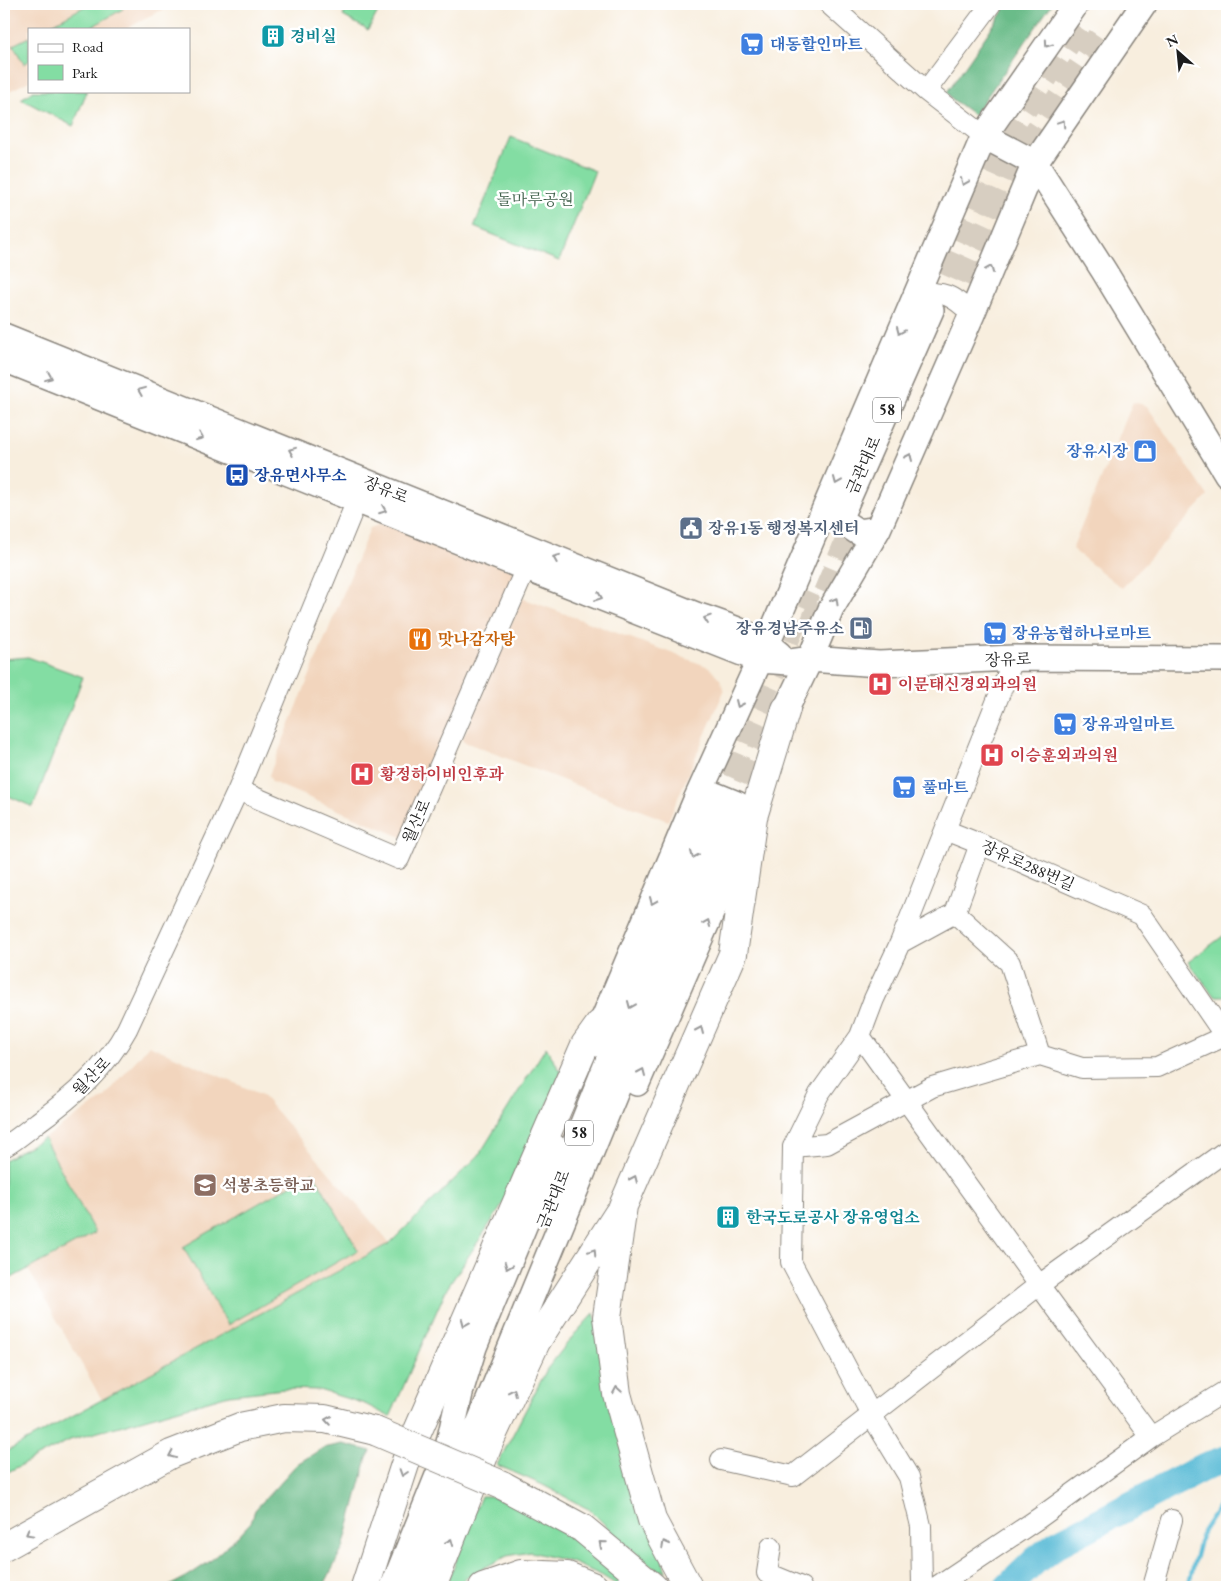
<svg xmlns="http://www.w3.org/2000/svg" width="1231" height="1591" font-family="'EB Garamond','Noto Serif KR',serif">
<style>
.built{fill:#f2d5bd}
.green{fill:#83dda3;stroke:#507c60}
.forest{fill:#6abc89;stroke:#436c52}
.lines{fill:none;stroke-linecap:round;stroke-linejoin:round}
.stream{stroke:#56bad5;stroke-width:4.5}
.river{stroke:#56bad5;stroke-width:28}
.major-tunnel{stroke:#d7cec1;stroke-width:25;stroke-dasharray:25 12;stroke-linecap:butt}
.minor-casing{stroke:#8a857d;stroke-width:22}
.major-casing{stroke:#8a857d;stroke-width:28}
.highway-casing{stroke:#8a857d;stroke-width:30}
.minor{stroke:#fff;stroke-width:20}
.major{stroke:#fff;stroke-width:25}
.highway{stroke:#fff;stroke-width:28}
.highway-bridge-casing{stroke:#8a857d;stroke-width:30;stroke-linecap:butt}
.highway-bridge{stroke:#fff;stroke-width:28}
.oneway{stroke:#999}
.labels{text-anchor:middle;stroke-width:5;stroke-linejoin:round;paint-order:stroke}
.shield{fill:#fff;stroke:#606060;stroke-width:1}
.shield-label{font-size:15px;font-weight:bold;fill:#1c1c1c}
.culture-label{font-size:16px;font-weight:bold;fill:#0d838f;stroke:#fff;text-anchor:start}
.shop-label{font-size:16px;font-weight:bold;fill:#366cbe;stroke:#fff;text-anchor:start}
.park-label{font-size:16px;fill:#40604b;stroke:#fff}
.street-label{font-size:16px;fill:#1c1c1c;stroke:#fff}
.transit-label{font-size:16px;font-weight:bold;fill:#164399;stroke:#fff;text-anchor:start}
.service-label{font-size:16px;font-weight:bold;fill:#4e5e75;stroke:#fff;text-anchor:start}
.food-label{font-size:16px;font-weight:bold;fill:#c56008;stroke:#fff;text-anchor:start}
.health-label{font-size:16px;font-weight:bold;fill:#be3a42;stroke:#fff;text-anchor:start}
.education-label{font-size:16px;font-weight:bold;fill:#785e54;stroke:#fff;text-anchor:start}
</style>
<rect width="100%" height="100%" fill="#fff"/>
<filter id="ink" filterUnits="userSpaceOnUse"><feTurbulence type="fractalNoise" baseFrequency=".02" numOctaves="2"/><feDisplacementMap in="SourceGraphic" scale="10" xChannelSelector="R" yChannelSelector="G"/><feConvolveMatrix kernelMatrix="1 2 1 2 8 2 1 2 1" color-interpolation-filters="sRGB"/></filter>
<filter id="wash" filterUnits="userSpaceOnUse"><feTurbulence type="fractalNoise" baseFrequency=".0096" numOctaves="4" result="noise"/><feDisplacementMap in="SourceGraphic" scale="20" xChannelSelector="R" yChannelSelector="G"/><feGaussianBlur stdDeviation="1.12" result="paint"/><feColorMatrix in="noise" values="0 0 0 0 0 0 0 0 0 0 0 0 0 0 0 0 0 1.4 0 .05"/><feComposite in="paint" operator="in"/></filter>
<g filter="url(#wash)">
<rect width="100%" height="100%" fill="#f8eede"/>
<path class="built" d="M4,4H173L126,29H29V81L4,94Z
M1133,402L1147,406L1208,496L1122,588L1072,549Z
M391,520L517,573L404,838L272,782L269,775L370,528Z
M522,598L709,667L720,679L724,691L668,821L462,741Z
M149,1045L262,1095L390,1243L102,1400L28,1269L95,1233L44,1138L104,1098Z"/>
<path class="green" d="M89,4H121L123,9L88,29H43Z
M349,4H382L368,30L343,16Z
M29,37V61L24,64L13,45Z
M33,91H87L73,126L21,99Z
M511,137L595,171L559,261L474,227Z
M28,657L83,677L33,807L4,794V659Z
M1227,933V996H1214L1188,962Z
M546,1047L561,1072L511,1192L446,1290L390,1417L365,1404L319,1390L284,1389L229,1395L70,1440L4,1474V1453L390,1243L479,1155Z
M44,1138L95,1233L4,1282V1160Z
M313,1172L358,1250L228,1325L183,1247Z
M594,1313L666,1572L655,1569L617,1537L590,1510L543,1485L497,1465L547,1369L573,1336Z
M481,1496H489L538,1514L641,1587H620L601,1575L571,1562L531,1552L507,1556L472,1574L456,1585L446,1587Z"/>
<path class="forest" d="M1008,4H1052L974,115L952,99L947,92Z
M343,1444L371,1451L367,1458L343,1548L323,1587H167L188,1576L209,1562L239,1535L251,1522L255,1510L297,1464L323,1448Z"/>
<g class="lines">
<path class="stream" d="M1188,1587L1202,1532L1227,1494"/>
<path class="river" d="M1008,1587L1036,1560L1057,1544L1206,1466L1227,1459"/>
</g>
</g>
<g filter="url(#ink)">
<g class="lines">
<path class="major-tunnel" d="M961,282L1013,167L1100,37
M931,310L1003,142L1080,25
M811,627L858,516
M713,810L808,591
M731,819L771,724"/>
<g class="minor-casing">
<path id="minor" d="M829,4L926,91L984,136
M926,91L991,4
M917,293C946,293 950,293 972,314
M1014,658L945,830L980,844L1142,915L1227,1039
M238,790L399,859L526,568
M955,913L1010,963L1040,1055L932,1087L827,1144L793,1147L819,1094L860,1036L874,999L900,943L955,913L980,844
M900,943L945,830
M860,1036L1039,1285L1151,1437
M1040,1055L1082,1068L1157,1067L1225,1036
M4,1147C16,1140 27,1131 38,1122C74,1096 106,1068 127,1029L238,790L362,488
M793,1147L791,1262L872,1416L909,1477L921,1526L922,1587
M721,1460L793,1476L1039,1285L1227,1150
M771,1547L767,1573L801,1587
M936,1587L1039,1518L1151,1437L1227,1390
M1153,1587L1172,1520"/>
</g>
<g class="major-casing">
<path id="major" d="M984,136L1035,163L1104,271L1227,474
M4,336L696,615C725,625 755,634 779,654
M4,359L526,568L760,660L789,662L810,659L879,664L1014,658L1227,659
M826,506L846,524L858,532L878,529
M843,510L931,310
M786,709L810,659L831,609L878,529L972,314L1035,163L1144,4
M593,1044L696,800L767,644L984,136L1076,4
M637,1083L753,817L737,804L715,795L696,800
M549,1208L617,1039L713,810
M446,1456L461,1389L474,1347L529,1214L554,1147
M393,1587L452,1441
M412,1587L663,977L731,819"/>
</g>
<g class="highway-casing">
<path id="highway" d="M502,1485L582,1528L653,1587
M4,1547L171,1454L240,1427L284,1418L325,1419L375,1431
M365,1587L410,1449L585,1045L600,1024
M432,1587L490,1440L536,1342L618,1214
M483,1587L521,1574L567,1576L594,1587
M688,1587L652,1520L617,1394L607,1317L623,1206L733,954L753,817L786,709"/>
</g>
<use href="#minor" class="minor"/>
<use href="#major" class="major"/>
<use href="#highway" class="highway"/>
<g class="highway-bridge-casing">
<path id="highway-bridge" d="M375,1431L502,1485"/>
</g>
<use href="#highway-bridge" class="highway-bridge"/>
</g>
<defs><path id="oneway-chevron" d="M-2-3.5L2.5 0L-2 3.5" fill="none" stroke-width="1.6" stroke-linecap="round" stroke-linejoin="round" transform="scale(1.25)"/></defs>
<g class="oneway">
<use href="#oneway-chevron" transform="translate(1048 44) rotate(125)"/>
<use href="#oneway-chevron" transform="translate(1062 123) rotate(-56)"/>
<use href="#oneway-chevron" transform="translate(964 182) rotate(113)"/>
<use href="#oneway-chevron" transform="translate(990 269) rotate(-67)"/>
<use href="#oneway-chevron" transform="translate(900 331) rotate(113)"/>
<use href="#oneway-chevron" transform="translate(49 377) rotate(22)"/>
<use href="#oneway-chevron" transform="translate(141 391) rotate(-158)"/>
<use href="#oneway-chevron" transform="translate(200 437) rotate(22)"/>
<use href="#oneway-chevron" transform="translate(292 451) rotate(-158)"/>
<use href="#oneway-chevron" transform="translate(909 457) rotate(-66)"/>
<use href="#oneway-chevron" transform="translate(837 481) rotate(113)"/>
<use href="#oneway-chevron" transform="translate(383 510) rotate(21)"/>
<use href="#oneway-chevron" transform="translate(556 558) rotate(-158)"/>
<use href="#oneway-chevron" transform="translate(599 597) rotate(21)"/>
<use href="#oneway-chevron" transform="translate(835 601) rotate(-60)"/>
<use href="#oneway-chevron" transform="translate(707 619) rotate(-161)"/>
<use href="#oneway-chevron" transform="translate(739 704) rotate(114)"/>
<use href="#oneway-chevron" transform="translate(694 855) rotate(113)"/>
<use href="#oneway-chevron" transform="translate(653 901) rotate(113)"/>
<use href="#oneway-chevron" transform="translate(707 923) rotate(-67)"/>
<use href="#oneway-chevron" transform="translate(631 1005) rotate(113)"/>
<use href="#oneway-chevron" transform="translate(700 1030) rotate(-66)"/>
<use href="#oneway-chevron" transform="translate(642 1072) rotate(-66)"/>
<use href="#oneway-chevron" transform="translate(634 1179) rotate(-66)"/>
<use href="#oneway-chevron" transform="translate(593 1252) rotate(-57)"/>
<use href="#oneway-chevron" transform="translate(508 1266) rotate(112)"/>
<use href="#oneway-chevron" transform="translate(465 1323) rotate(113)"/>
<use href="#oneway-chevron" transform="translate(617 1390) rotate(-100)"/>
<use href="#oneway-chevron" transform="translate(513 1392) rotate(-65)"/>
<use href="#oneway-chevron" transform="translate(328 1420) rotate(-171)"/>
<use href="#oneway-chevron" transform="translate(172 1455) rotate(155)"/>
<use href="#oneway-chevron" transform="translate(403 1473) rotate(108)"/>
<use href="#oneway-chevron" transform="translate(29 1533) rotate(151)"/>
<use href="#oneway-chevron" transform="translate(450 1542) rotate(-68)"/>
<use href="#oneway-chevron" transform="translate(602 1544) rotate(-140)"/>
<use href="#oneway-chevron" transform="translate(665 1544) rotate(-118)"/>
</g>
</g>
<defs>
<g id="building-square" transform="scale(1.25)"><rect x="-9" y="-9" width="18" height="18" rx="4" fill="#0f9aa8" stroke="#fff"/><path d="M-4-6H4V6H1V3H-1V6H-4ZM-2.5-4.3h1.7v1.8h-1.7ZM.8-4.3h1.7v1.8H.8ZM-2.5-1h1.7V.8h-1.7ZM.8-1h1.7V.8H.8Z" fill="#fff"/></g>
<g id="supermarket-square" transform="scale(1.25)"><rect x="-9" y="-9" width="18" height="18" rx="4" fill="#3f7fe0" stroke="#fff"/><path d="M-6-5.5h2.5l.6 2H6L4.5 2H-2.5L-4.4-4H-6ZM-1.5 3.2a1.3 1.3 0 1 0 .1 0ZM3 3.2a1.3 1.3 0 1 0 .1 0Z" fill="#fff"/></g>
<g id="shop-square" transform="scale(1.25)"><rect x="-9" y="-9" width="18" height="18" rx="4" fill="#3f7fe0" stroke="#fff"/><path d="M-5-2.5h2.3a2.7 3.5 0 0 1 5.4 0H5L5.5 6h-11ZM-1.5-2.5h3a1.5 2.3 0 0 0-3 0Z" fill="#fff"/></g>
<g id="bus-square" transform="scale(1.25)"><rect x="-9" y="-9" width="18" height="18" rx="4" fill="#1a4fb4" stroke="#fff"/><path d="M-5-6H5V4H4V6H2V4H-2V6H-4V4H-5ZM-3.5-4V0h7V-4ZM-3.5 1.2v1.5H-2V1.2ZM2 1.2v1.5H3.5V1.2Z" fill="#fff"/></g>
<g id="civic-square" transform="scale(1.25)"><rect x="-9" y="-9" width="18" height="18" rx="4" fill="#5c6f8a" stroke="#fff"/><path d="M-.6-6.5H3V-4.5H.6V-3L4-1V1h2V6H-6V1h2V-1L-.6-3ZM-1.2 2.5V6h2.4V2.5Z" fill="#fff"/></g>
<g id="fuel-square" transform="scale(1.25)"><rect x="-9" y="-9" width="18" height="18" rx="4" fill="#5c6f8a" stroke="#fff"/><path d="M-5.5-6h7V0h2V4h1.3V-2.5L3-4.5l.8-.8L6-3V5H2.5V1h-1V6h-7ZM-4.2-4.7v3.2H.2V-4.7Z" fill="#fff"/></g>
<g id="restaurant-square" transform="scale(1.25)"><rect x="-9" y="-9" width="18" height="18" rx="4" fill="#e8710a" stroke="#fff"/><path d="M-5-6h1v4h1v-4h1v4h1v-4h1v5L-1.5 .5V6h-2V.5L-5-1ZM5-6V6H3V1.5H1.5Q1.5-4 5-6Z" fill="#fff"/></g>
<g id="hospital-square" transform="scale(1.25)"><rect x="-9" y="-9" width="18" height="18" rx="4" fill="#e0444e" stroke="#fff"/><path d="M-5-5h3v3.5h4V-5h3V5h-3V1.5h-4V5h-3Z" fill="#fff"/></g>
<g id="school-square" transform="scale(1.25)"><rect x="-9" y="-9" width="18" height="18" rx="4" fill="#8d6e63" stroke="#fff"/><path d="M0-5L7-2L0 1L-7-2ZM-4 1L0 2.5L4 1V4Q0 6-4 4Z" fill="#fff"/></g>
</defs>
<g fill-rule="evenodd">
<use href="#building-square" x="273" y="36"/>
<use href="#supermarket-square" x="752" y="44"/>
<use href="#shop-square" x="1145" y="451"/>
<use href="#bus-square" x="237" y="475"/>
<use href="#civic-square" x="691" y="528"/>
<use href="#fuel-square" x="861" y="628"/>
<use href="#supermarket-square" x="995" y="633"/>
<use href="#restaurant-square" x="420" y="639"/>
<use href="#hospital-square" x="880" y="684"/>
<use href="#supermarket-square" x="1065" y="724"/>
<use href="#hospital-square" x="992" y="755"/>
<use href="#hospital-square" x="362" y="774"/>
<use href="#supermarket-square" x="904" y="787"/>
<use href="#school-square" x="205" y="1185"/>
<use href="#building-square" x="728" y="1217"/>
</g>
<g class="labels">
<g class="shield">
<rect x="873" y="397.5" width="28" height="25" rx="4"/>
<rect x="565" y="1120.5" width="28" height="25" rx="4"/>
</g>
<g class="shield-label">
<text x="887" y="415">58</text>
<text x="579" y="1138">58</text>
</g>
<g class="culture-label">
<text x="290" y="42">경비실</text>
<text x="746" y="1223">한국도로공사 장유영업소</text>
</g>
<g class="shop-label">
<text x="770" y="50">대동할인마트</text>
<text x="1128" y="457" text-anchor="end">장유시장</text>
<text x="1012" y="639">장유농협하나로마트</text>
<text x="1082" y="730">장유과일마트</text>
<text x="922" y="793">풀마트</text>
</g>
<g class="park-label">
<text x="535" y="205">돌마루공원</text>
</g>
<g class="street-label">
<text transform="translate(863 465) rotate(-66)" y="6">금관대로</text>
<text transform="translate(386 489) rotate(22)" y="6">장유로</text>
<text transform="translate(1008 659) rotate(-2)" y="6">장유로</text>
<text transform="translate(416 821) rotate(-66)" y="6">월산로</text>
<text transform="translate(1028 865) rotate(24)" y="6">장유로288번길</text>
<text transform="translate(91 1076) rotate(-46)" y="6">월산로</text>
<text transform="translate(553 1199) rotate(-68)" y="6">금관대로</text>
</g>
<g class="transit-label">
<text x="254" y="481">장유면사무소</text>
</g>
<g class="service-label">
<text x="708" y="534">장유1동 행정복지센터</text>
<text x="844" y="634" text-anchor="end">장유경남주유소</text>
</g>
<g class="food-label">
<text x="438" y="645">맛나감자탕</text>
</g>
<g class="health-label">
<text x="898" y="690">이문태신경외과의원</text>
<text x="1010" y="761">이승훈외과의원</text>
<text x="380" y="780">황정하이비인후과</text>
</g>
<g class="education-label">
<text x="222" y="1191">석봉초등학교</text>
</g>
</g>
<rect width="1231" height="1591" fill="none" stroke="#fff" stroke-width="20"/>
<rect x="28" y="28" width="162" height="65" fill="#ffffff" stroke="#a4a4a4"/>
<rect x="38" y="44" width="25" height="8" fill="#ffffff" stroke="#a4a4a4"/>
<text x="72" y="52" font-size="15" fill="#1c1c1c">Road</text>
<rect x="38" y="65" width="25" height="15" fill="#83dda3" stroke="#a4a4a4"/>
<text x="72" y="78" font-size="15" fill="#1c1c1c">Park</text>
<g transform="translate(1178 52) rotate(333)" stroke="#ffffff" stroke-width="4" paint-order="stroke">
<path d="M0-4L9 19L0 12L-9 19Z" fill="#1c1c1c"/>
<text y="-8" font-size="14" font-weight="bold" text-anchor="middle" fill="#1c1c1c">N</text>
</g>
</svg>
